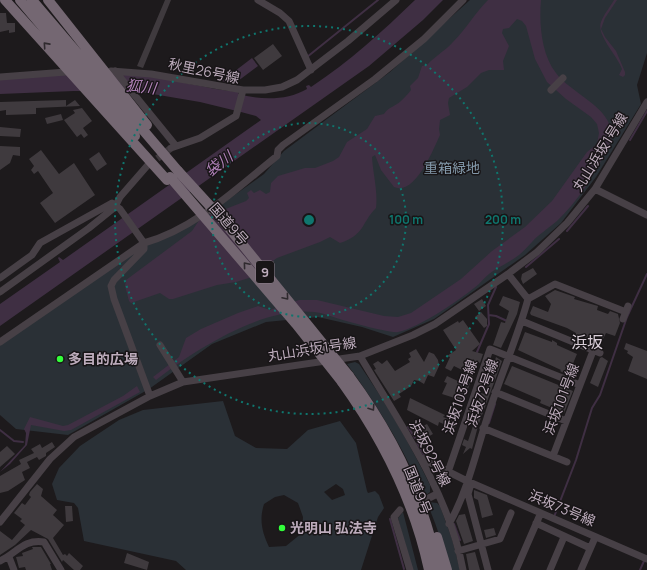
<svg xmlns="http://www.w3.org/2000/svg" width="647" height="570" font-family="Manrope,'Noto Sans JP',sans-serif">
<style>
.green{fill:#2a3036;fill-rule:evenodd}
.water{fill:#3f2f43}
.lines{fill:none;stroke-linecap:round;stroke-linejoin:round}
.stream{stroke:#3f2f43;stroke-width:2}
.building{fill:#3f3a3e}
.minor-tunnel{stroke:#3d373c;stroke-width:7;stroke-dasharray:7 3.5;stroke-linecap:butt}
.minor{stroke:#474046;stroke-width:7}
.highway{stroke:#746772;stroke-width:10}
.highway-bridge{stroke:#746772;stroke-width:10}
.oneway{stroke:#2f2a2e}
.ring{fill:none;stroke:#0f766e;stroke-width:2;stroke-dasharray:2 4}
.poi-dot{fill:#33fd3b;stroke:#181517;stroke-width:1.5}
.labels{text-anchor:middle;stroke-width:3;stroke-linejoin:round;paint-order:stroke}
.shield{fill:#181517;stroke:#8c7f8a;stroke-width:1}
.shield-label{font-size:13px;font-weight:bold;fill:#bdacbc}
.street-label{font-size:14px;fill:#bdacbc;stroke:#181517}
.park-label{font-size:14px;fill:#8398a9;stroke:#181517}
.poi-label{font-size:14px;font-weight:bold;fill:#bdacbc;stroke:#181517;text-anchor:start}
.water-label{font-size:15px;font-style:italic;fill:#b182b9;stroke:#181517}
.quarter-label{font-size:16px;fill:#d9ced8;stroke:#181517}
.centre{fill:#0f766e;stroke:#181517;stroke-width:2}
.ring-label{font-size:12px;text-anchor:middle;font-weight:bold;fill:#0f766e;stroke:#181517;stroke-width:3;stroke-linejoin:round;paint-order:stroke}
</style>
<rect width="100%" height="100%" fill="#1d1a1c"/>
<path class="green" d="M470,0H647V53L637,85L641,104L596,177L561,223L525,255L434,319L393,337L362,327L318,317L266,322L212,344L149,389L68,435L16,429L0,415V345L140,248L222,204L264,174L284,151L390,72Z
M355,362L359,364C386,403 409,442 430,485V492L425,496L428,502L437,503L440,506L452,539L460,570H450C430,495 393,426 347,364Z
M223,401L235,436L256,448L287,449L308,430L340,421L356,443L367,491L368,493L375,491L379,495L384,508L378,517L361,570H186L176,561L84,541L78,508L74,503L57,500L52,484L59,468L80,446L119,420L143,410ZM336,484L343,489L345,495L332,500L324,492ZM284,495L298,503L303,517L302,533L286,546L269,547C262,532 259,520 264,504L275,497Z
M403,512L418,570H411L398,518Z"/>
<path class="water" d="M415,0H443L423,20L369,66L0,326V304L60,262L58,258L59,257L63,260L261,120L256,116L241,112L200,102L135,91H74L0,94V79C46,76 94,70 140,75C174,79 206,89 239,92L238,94C261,100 286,101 307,89L306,86L309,85L311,87C349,62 383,31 415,0Z
M488,0H541C539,23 541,54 556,73C571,94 617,109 611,140C610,144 607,149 605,153C593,177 577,202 557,221C549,228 539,234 532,242C528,246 524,251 519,255C510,262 498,267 489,274C485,277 482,281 479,284C461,299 419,328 398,332C390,334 335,318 324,314C272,300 196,349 156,380L153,377L179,357L186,338L201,329L238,313L258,306L270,310L299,300H317L384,316L398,317L411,313L461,279L492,251L525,227L552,201L587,152L597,144L599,133L597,124L591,117L566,99L547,82L535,59L526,26L522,21L517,19L509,28L503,29L502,33L509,46L503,61L504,70H489L481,73L467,87L449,98L448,103L450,115L440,120L439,129L440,135C433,150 415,196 394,187L381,170L375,155L372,157C373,174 378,191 376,208C361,223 365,235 340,243L330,237L320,242L277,258L249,278L236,282L217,285L173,299H169L160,293L131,303L129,301L125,286L126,280L192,231L200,219L246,201L249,198L247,193L251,190L254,193L260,190L266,194L270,192L271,183L278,176L305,168H315L333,161L339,157L347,142L367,129L375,116L384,114C388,108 391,108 397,104C402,101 407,95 411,90L410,86L418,78L422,66L427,65C435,56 445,51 453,42C466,29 475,13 488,0Z
M614,0H617L605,18L601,29L605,37L616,51L625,72V75L623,77L619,75L622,69C617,55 596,35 601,22C604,14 610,7 614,0Z
M252,58L258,66L234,84L222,81Z
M137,386L140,392L71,430L64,431L31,425L27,445L10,464L0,472L25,445L26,433L24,429L30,417L63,426L68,425L123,396Z"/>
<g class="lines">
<path class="stream" d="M307,57L378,0
M630,140L647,111
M567,231L588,206
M526,267L559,239
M489,315L496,316L507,321
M477,352L489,324L488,305L496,287
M489,423L495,404
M408,427L415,438
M0,430L14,441L23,442
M417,443L425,457
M554,517L576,460L592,408L600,395L627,317L647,274
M390,519L404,569
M454,524L460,540
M640,570L644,561"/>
</g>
<path class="building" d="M165,0H171L143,68L137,66Z
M0,13H6L7,23H15V32L9,33V30L0,32Z
M273,44L282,56L263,70L254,58Z
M66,100V106L75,100L80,106L36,108V114L6,115V110L0,111V102Z
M82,108L92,121L83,128L88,135L84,138L81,134L77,137L64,120L75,113L73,110Z
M61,114L63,120L47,124L45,118Z
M0,127L21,129L20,137L0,136Z
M0,146L20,147V156L13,155L10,163L0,170Z
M41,150L59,174L74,163L95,195L55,223L40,203L53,193L38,171L34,174L31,170L34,166L29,159Z
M99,152L107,164L97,171L89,159Z
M533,268L537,274L523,284L521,279L522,274Z
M555,290L575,297L574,299L598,306L597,310L608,314L610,311L618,314L620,323L615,336L606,333L602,341L599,340L597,343L576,335V333L567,328L531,315L530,313L533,306L548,312L551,304L545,296Z
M503,296L520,302L517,314L501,348L493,345L501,322L505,323L509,311L499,305Z
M482,299L486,306L479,311L474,304Z
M481,312L487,319V326L484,328L475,317Z
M463,320L480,344L472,351L483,354L480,363L478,362L472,379L474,380L473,382L470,383L464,401L442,394L447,383L444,382L447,376L460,382L464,371L454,366L451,371L445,368L450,357L447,356L456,350L443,330L458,321L459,323Z
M525,332L552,342V340L557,343V345L577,354L569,373L567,372L566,374L560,371L561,370L518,350Z
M626,343L647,351V379L628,371L633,357L627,353L628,351L624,349Z
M416,349L424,362L429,352L434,354L438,360L439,366L434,377L428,375L424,384L419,381L414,380L411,386L399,394L401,397L394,401L374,370L376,369L373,364L378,361L382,364L387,360L395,371L410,362L408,359L411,357L409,353Z
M496,357L502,361L478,426L472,449L470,448L463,454L466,447L462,445L464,439L468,441L478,411L475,410L481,393L484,394L486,389Z
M602,357L608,361L598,387L590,383L600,358Z
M512,366L573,391L564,413L540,403L541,400L504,384Z
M410,398L445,415L443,417L457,422L455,428L447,427L448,426L439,422L438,426L407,410Z
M427,424L433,434L426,438L423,433L415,437L412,432Z
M52,442L55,447L46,453V456L39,460L37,457L27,462L30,468L22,472L25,480L8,491L0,493V476L21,464L19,460L34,453L31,449L40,444L42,448Z
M7,446L15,454L0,467V452Z
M37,484L43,489L41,496L57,510L53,515L64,525L53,538L63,555L65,554L67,556L69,553L83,566L80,570H74L63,560L62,562L48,539L31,530L15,545L0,555V531L12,540L25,525L20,521L22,519L14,513L22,503L25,505L31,497L29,495L30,492Z
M474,490L487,495L493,515L482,518L478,500L474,498Z
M65,506H72L73,521L66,522Z
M465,514L473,541L464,544L456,521L459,515Z
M494,528L496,535L486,538L484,530Z
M32,547H41L51,564H50L52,570H26L25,567L19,568L16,557L23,556L22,553L33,549Z
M475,552L480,570H469L466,554Z
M127,553L149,562L147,570L124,563Z"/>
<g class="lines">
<path class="minor-tunnel" d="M149,165L171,148"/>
<path class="minor" d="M258,0L280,13L289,21L311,70
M111,71L151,74L243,90L236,116L200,138L171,148
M115,71L176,146
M0,77L66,72
M243,90H265L282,87L297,80L348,41L396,0
M551,90L563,78
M595,189L647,215
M144,243V249L114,280L111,286L114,299L150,396
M0,278L32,255L40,243L112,203L120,209L144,243
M0,292L89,228L115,207L120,197L147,166
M528,299L555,284L626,312
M623,319L628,306
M522,321L600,353
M0,342L144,243C195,229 237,188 277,156L278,150L283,145L375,79L424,39L463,0
M160,345L183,382
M360,356C399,422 449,493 463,570
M495,392L566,421
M483,428L567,462
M553,456L593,351
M421,458L467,481L647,559
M448,472L490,349L580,385
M470,487L468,494L488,570
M427,499L437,494
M400,510L394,517L410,570
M0,522L50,459L74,437L150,396L183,382L360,356L413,335L435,324L508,274L537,252L567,223L595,189L647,102
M536,523L590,548
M449,524C469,489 477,447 490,409C502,372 518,336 528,299L508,274
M458,551L500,539L511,513
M9,557L14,570
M0,561C17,553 23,539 44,542L61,570
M516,570L539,517
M550,570L564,537
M581,570L594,540"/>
<path class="highway" d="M5,0L167,180
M20,0L135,136
M32,0L178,171
M48,0L147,125
M349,376C392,434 424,499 438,570
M342,382C383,439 414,500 429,570
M437,537L447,570"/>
<path class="highway-bridge" d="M178,171L221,218L349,376
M170,177L296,324L342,382"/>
</g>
<defs><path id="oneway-chevron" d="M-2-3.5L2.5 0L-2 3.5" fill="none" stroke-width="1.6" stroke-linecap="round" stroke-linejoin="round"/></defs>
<g class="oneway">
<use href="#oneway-chevron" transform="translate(46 45) rotate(-132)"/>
<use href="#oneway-chevron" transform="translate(246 265) rotate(-130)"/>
<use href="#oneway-chevron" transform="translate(286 297) rotate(50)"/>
<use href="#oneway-chevron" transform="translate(372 408) rotate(56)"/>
</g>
<g class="ring">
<circle cx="309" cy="220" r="97"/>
<circle cx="309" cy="220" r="194"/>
</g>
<g class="poi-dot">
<circle cx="60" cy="359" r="4"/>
<circle cx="282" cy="528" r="4"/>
</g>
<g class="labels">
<rect class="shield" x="256" y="261" width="18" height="22" rx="3"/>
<g class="shield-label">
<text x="265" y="277">9</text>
</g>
<g class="street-label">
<text transform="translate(204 71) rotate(12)" y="5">秋里26号線</text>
<text transform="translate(600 152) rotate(-58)" y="5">丸山浜坂1号線</text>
<text transform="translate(229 224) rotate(49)" y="5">国道9号</text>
<text transform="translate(312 349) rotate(-9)" y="5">丸山浜坂1号線</text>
<text transform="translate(482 393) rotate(-71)" y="5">浜坂72号線</text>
<text transform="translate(460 397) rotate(-71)" y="5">浜坂103号線</text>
<text transform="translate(561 399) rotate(-69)" y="5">浜坂101号線</text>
<text transform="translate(430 453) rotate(63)" y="5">浜坂92号線</text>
<text transform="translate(418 490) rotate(68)" y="5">国道9号</text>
<text transform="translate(562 508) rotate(23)" y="5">浜坂73号線</text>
</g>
<g class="park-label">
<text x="452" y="173">重箱緑地</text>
</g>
<g class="poi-label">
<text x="68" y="364">多目的広場</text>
<text x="290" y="533">光明山 弘法寺</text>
</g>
<g class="water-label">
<text transform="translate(141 87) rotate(7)" y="5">狐川</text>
<text transform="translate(219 164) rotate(-37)" y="5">袋川</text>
</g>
<g class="quarter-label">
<text x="587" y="348">浜坂</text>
</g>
</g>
<circle cx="309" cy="220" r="6" class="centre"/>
<g class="ring-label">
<text x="406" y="224">100 m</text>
<text x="503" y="224">200 m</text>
</g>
</svg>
